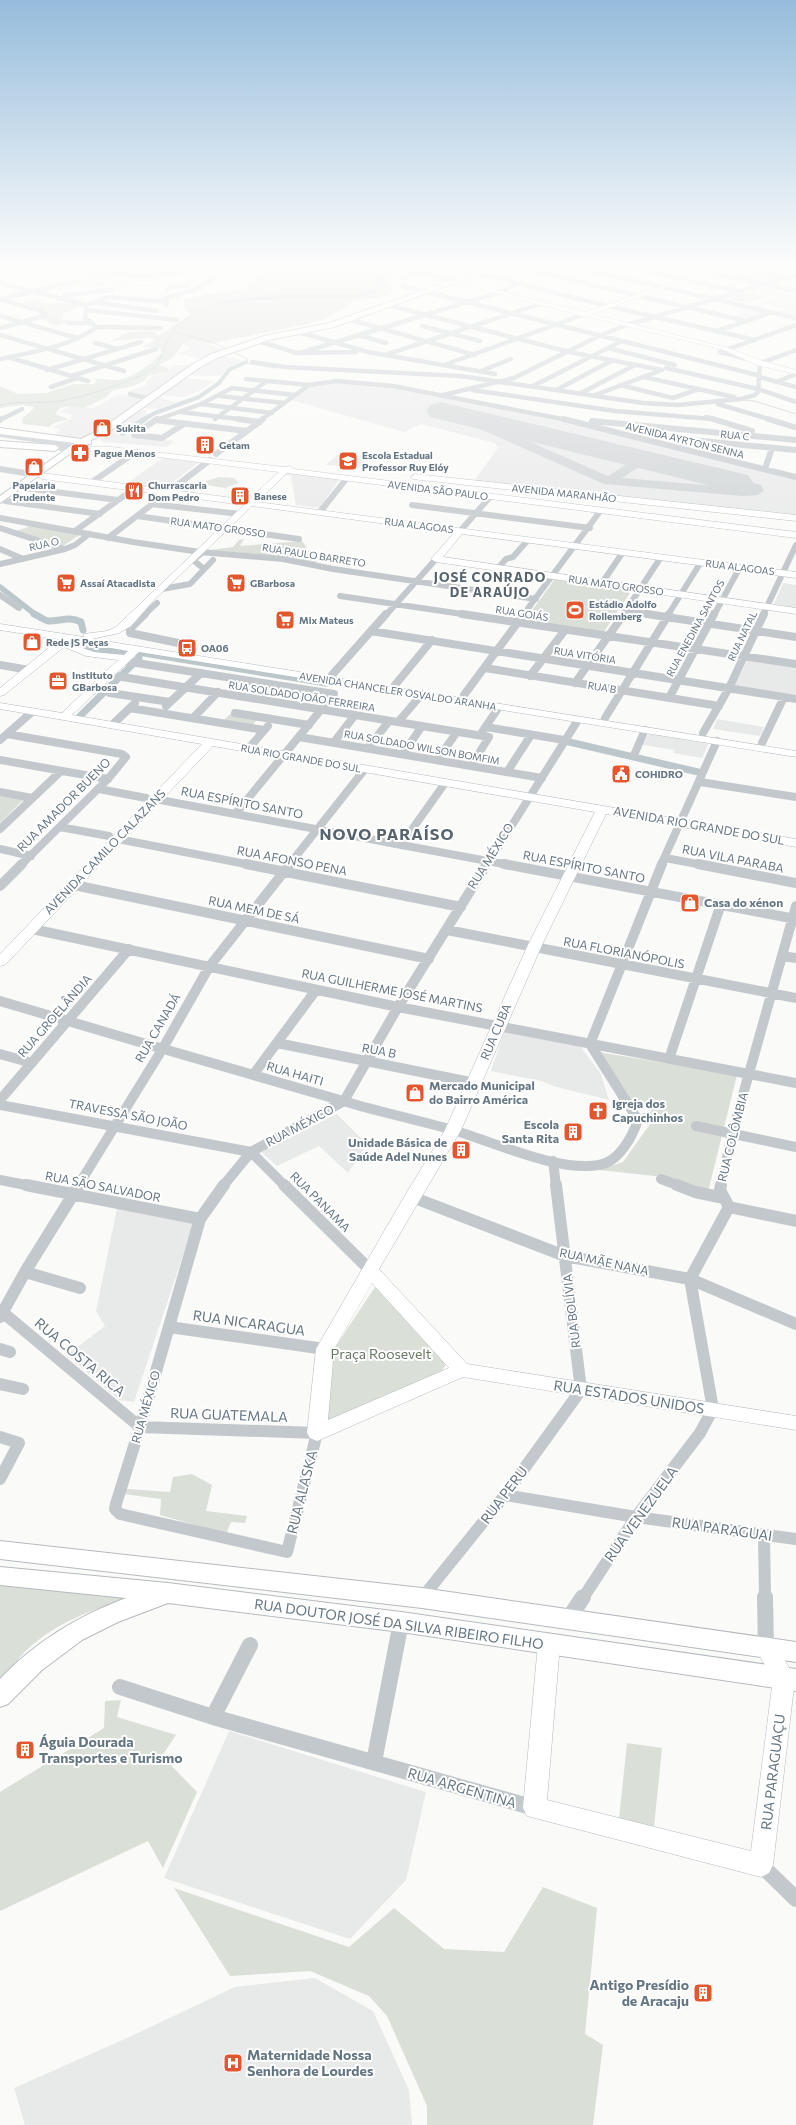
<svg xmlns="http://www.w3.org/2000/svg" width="796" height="2125" font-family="Commissioner,sans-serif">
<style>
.built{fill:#e8e9e9}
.green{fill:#dadfd7}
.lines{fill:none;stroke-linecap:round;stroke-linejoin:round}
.stream{stroke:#bbc7cb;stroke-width:1}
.canal-far2{stroke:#bbc7cb;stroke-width:4}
.canal-far1{stroke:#bbc7cb;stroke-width:5.5}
.canal{stroke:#bbc7cb;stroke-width:7}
.river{fill:#bbc7cb;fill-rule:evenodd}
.taxiway{fill:#ced2d4;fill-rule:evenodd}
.runway{fill:#ced2d4;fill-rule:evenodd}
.secondary-casing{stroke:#b3babf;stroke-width:1}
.primary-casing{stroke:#b5babe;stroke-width:2}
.street-far5{stroke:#c3c8cc;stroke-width:4.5}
.street-far4{stroke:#c3c8cc;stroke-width:6}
.street-far3{stroke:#c3c8cc;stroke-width:8}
.street-far2{stroke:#c3c8cc;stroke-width:10}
.street-far1{stroke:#c3c8cc;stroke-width:12}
.street{stroke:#c3c8cc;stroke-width:16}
.secondary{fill:#fff;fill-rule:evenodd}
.primary{fill:#fff;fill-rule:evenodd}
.labels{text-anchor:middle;stroke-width:4;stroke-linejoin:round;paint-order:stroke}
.far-poi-label{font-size:10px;font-weight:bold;fill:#657683;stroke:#fff;text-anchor:start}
.far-street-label{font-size:10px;fill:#657683;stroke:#fff}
.street-label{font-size:12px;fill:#657683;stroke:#fff}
.poi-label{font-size:12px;font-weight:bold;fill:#657683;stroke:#fff;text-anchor:start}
.far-district-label{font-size:13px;font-weight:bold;letter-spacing:1px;fill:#57646e;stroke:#fff}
.near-street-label{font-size:14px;fill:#657683;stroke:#fff}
.near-park-label{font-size:14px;fill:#687a64;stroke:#fff}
.near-poi-label{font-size:14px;font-weight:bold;fill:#657683;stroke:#fff;text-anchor:start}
.district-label{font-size:16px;font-weight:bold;letter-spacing:1px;fill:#57646e;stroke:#fff}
</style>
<rect width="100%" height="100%" fill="#fafaf8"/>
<path class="built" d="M79,281L100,283L106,286L38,292Z
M763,287L786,293L773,297L749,291Z
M789,293L796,294V316L778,311L783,309L765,305L758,307L751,305Z
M747,307L768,312L750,318L736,315L741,313L735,311Z
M196,340L223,350L200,359L177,353L191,349L183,343Z
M219,356L242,360L218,376L187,375Z
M173,365H193L147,397L129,391L147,385L146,382L154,375L165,373Z
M184,378L214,381L199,391L183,397L159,395Z
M328,382L383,386L544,418L796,479V516L474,481L498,448L495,443L421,424L404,432L291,400L312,386Z
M119,394L145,399L98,432L83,440L53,436L61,430H57L59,428L53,427L73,418H69L73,415L59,412L71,406L93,408Z
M156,397L164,398L162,399L177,402L159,409L139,408Z
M137,409L148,411L145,413L149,414L134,424L136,425L121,431L118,434L174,441L167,447L103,442L100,438L105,431Z
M338,454L369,457L358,468L326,465Z
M164,457L201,461L164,489L126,484Z
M286,472L340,478L320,508L296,505L291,476L283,475Z
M783,583L796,585V608L774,604Z
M748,659L796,665V696L734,686Z
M717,719L764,727L760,736L713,729Z
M649,733L709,742L702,758L673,753L675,750L643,745Z
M504,1032L580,1046L601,1074L609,1100L557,1087L541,1081L491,1071Z
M337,1114L367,1144L348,1173L319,1146L277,1166L261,1152Z
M117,1208L194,1222L134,1402L119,1400L67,1355L105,1326L96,1311Z
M229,1731L426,1792L406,1880L350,1939L164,1878Z
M315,1978L373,2011L409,2090L412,2125H25L14,2088L127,2038L235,1987Z"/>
<path class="green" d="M295,268H398L400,270L387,278V282L394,290C385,302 364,297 351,302L348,306L325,319L309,324L208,344L196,340L185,342L172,358L159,365L168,368L169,371L148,376L144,381L133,386L113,390L105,398L84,408L70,406L60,408L55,414L69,419L54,423L49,427L23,424L22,419L35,407L21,405L0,408V386L18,394L46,393L74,384H94L97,381L94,379C102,378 112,381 119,380C135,376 152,364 162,352L160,348L141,347L156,340L149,338L111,341L128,332L156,331L155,334L159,335L192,314L186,311L184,300L217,292L238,290L246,287L258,275V269Z
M733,268H736L785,278L767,283L719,272Z
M750,292L769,297L747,303L727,298Z
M36,299L43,300L39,302C54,305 70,301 83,306L64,313L62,320H69L66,324H59L58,326L47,323L50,322L40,319L51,314L48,312L23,305L26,304L23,302Z
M219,477L234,478L239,483L225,488L206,485V481Z
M29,525L81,534L63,546L16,531L28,527Z
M244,539L240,546L302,541L317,563L289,557L209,550L233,547L239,540Z
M555,579L632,590L603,633L525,620Z
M230,714L258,718L252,726L223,721Z
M0,795L24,799L0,823Z
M598,1052L737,1075L708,1192L664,1177L599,1170L623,1162L653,1120L650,1106L631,1100Z
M375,1287L447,1362L440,1375L326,1423L332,1352Z
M192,1474L212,1485L206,1511L247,1516L245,1523L231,1522L226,1534L160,1515L161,1499L124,1494L127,1489L170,1492L173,1477Z
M0,1578L137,1595C98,1608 59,1620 28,1649C18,1658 9,1671 0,1681Z
M121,1700L117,1717L176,1735L162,1756L197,1792L163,1868L148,1841L0,1911V1792L104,1728L105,1701Z
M627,1743L662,1748L654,1827L619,1819Z
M543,1887L597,1908L585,2034L603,2045L593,2125H427V2106L387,2016L369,1996L310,1971L230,1976L174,1888L349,1947L394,1908L444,1949L504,1952Z"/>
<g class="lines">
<path class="stream" d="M174,332L212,342L248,359L246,363L276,368
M743,400L754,401L796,414
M0,405C17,401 34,403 51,402C71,401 137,381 152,369C163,360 163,348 169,337C179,318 205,307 224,302"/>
<path class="canal-far2" d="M143,420L155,413L199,397L219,383L229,370L246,362"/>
<path class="canal-far1" d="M123,433L145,419
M0,587L36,615"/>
<path class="canal" d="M34,614C39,616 45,621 49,621C61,621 69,616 81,622L83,630
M80,645L92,649L138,652L326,683
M80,716L139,658L138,652
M565,741L698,772"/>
<path class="river" d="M372,268H378L379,277L386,284L381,290L357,298H285L224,304L221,302L224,300L285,294H356L377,288L379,284L373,278Z"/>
<path class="taxiway" d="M462,412L608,476L641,455L648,459L646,462L622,478L741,488L731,485L729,482L736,478L761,485L764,491L757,495L742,496L604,484L458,419L456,416L458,413Z"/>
<path class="runway" d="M441,402L748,475L753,482L748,489L736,492L430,417L426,411L430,405Z"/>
<g class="secondary-casing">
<path id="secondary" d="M0,268L113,280L115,283C140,281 165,279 190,276C202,274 215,267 226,268C210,284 137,285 113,287L110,285L111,284L0,271Z
M455,268H464L481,273L478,275Z
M724,268H733L665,288L592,314L728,348L763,361L796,370V374L757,365L724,350L585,316H580L579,315L453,282L456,280L585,312L661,286Z
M77,447H111L284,467L290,466L294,469L796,532V538L287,473L257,502L796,572V578L462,534L443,557L796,608V614L436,562L431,559L454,533L252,506L154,600L131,626L119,633L92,639L796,751V757L139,652L72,715L796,839V847L606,814L541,947L461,1130L379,1269L467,1364L796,1416V1430L463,1377L324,1438L317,1441L310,1438L307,1433L316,1349L404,1197L445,1130L527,947L595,812L213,746L5,965L0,966V954L202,744L0,709V703L62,713L118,660L86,656L64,647L4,695L0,696V688L52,645L63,640L0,630V624L84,637V634L107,631L116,627L244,505L42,479L38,476L42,473L248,500L279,472L111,451H80L76,449ZM76,642L128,651L124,655L94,652L72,644ZM372,1283L449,1368L328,1420L334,1349Z
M415,474L796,515V521L412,479L411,477Z
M549,1634L557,1637L560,1644L547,1800L751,1851L773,1679L755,1648L758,1641L766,1638L774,1641L795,1678L773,1865L769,1873L761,1877L527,1816L523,1808L538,1644L541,1637Z"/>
</g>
<g class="primary-casing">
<path id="primary" d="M488,268H496L334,327L269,340L217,358L199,368L107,433L91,440V444H84L0,503V496L75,443L0,434V428L81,439L101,429L193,364L211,354L264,336L329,323Z
M0,441L55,445L59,448L55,451L0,447Z
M0,1541L422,1588L796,1642V1662L422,1608L0,1559Z
M0,1567L168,1583L401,1612L796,1669V1691L401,1632L168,1603L118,1622L82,1640L42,1670L8,1704L0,1707V1679C35,1642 78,1616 126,1598L0,1585Z"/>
</g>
<path class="street-far5" d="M58,268C103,273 151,281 195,268
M121,268L145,270
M412,268L419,272L456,282
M521,268L746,321
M579,268L796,318
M635,268L738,291
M690,268L796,291
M739,268L788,278
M16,271L23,268
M478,273L599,304L755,340
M402,278L419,272
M0,283L87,305
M403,286L757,375
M168,289L171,287L188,286
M65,295L112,290
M0,299L44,312L47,315L0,328
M1,299L81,280
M161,300L196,289L214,278L209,275
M93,302L157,311
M87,305L108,297L167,302L166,305
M388,305L569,352L662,370
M87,310L177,320
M0,316L77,338
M348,319L475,355
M68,323H92
M422,326L480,341
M97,327L161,328
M717,331L772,312
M298,332L368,352L495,374
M0,335L124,371
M358,335L386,343
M258,341L297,353L356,352
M95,343L118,349
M608,348L675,365
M720,352L796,325
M720,352L751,360
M300,353L497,293L519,283
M388,354L540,304
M8,357L88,381
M0,359C33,352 69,347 97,327L85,318L87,305
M252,362L285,367L460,376L643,403L677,405L741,399L755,395L758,392L760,363L796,350
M447,364L582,315
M666,368L758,389L796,402
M47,370L141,342
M481,371L511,359
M72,376L156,349
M644,377L734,397
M760,377L796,387
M246,379L309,385
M776,382L796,374
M620,385L673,398
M533,386L620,342
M51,387L77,378
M558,389L613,360
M472,390L615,411L712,419
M581,393L635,365
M130,394L149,399
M443,395L514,378L599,336L627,325L796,275
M595,395L662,370
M220,396L284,403
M673,398L699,389
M201,404L272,413
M718,404L772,420
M181,412L246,420
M706,417L717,420
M215,419L267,381
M0,420L22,409
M155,420H157
M156,420L201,404L232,388L295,395
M261,420L309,385L337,381L393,386L567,420"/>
<path class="street-far4" d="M157,419L134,435L162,438L184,424
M238,419L260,422
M563,419L796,477
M713,419L752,431
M768,419L794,427
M0,420L1,419
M155,420L247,431
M592,421L796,440
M0,434L68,444L61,448
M671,438L796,450
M216,454L263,419
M0,469L37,475
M765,469L772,448
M92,482L136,452
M24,488L118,500
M5,501L100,514
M151,504L240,514
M412,505L590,528
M320,512L347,478
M137,516L299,539
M0,518L133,542L200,552L283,559L333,569L536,599
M0,528L64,549
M461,530L490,497
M75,531L135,488
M108,538L210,460
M0,549L23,559
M202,553L193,560L204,569
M0,564L65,549L75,545L89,534
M498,568L506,559L513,557L528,540
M602,583L623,552
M156,593L162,589L190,584L213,560
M0,595L19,608
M340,596L469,615
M626,611L654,615
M144,615L157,603
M386,615L436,559
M523,615L601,510
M623,615L661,557
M668,615L701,562
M714,615L740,567
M763,615L796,545"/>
<path class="street-far3" d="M145,614L130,629V633L188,645
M462,614L796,664
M647,614L796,637
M371,631L796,699
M124,661L334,694L236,813
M0,665L29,670
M485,668L719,706
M110,675L489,737L471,766
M332,675L386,614
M530,676L565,630
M575,683L624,614
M395,685L432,640
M110,693L170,702
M464,695L524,614
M669,698L714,614
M166,706L201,673
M130,708L264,730
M235,713L309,725
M193,718L218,692
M605,718L669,614
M398,722L422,694
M112,725L135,703
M486,727L564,740
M482,732L499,707
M703,733L729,688L764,614
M7,734L122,754L126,757L108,779L21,865
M299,737L542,778
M0,740L32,712
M334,742L355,715
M762,743L784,697
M368,748L389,721
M248,749L268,726
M403,754L422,726
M634,755L645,730
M0,760L108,779
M437,760L457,732
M507,772L531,735
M700,782L796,797
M99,789L146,798
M0,792L32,798
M155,799L509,865
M60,827L109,836
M0,829L61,771
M118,839L251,865
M401,845L445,783
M0,849L31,856
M665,858L703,865
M289,865L365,769
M487,865L578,720
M661,865L717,741"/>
<path class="street-far2" d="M246,864L461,907
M504,864L796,919
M698,864L796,883
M74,885L429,959
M0,886L22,864
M32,929L398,1007L796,1083
M447,930L796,998
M782,956L796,958
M0,1001C119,1036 237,1071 357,1105C389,1114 421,1121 453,1130C494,1142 557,1172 599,1165C619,1162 632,1137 638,1120L590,1044L662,864
M277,1043L475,1083
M0,1054L32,1063
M669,1059L721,904
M253,1075L316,990
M0,1100L129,949
M0,1105L251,1152L285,1186
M638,1120L649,1117
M696,1126L796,1147
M553,1161L556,1186
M661,1179L680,1186
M0,1180L31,1186
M78,1186L163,1048L209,967L290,864
M223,1186L251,1152L344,1101L398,1007L487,864
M721,1186L732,1134L796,906"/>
<path class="street-far1" d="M26,1185L200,1219
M284,1185L371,1271
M677,1185L695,1192L724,1198
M412,1197L565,1256L690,1279L796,1324
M729,1207L796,1221
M25,1272L80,1288
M0,1310L140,1427
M0,1317L25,1272L79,1185
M169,1327L325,1349
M0,1349L10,1352
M0,1384L23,1389
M140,1427L317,1433L287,1552L120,1514L115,1509L116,1504Z
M140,1427L200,1219L224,1185
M0,1437L19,1443L0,1479
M505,1495L636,1517L796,1539
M764,1535L765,1598
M422,1598L505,1495L581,1390L556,1185
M583,1598L636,1517L700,1433L713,1409L690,1279L729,1207L720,1190L721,1185"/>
<path class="street" d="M765,1597L766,1648
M422,1598L423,1597
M569,1618L583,1597
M120,1687L213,1717L535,1808
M213,1717L250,1645
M374,1762L401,1622
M761,1865L796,1899"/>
<use href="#secondary" class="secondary"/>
<use href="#primary" class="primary"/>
</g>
<linearGradient id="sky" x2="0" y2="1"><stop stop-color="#96bcdc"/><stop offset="0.47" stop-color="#fdfdfc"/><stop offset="1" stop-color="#fdfdfc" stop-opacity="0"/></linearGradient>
<rect width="796" height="565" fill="url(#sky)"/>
<defs>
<g id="shop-square" transform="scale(1)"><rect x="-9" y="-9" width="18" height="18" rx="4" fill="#e4572e" stroke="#fff"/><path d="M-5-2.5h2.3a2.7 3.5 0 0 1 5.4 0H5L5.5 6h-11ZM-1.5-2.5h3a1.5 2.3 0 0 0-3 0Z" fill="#fff"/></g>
<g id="building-square" transform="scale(1)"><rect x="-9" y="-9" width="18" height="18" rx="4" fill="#e4572e" stroke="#fff"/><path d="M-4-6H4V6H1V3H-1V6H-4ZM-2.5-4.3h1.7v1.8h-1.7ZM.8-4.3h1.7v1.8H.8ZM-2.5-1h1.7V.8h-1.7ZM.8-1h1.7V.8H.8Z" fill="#fff"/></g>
<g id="pharmacy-square" transform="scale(1)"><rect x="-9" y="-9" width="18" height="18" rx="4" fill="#e4572e" stroke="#fff"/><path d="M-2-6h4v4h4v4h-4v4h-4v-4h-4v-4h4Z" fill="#fff"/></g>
<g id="school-square" transform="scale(1)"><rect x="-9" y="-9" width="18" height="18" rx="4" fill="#e4572e" stroke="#fff"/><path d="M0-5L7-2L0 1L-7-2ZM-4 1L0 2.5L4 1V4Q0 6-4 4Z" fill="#fff"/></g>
<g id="restaurant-square" transform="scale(1)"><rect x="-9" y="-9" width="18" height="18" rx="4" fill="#e4572e" stroke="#fff"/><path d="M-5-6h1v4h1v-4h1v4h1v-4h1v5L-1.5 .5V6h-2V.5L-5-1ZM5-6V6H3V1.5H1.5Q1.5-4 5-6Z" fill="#fff"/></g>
<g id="supermarket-square" transform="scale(1)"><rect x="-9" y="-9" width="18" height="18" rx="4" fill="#e4572e" stroke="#fff"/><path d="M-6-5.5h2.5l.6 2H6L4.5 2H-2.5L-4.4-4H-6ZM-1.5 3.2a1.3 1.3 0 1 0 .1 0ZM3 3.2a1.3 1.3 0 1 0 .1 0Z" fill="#fff"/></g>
<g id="stadium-square" transform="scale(1)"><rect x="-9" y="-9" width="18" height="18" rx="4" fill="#e4572e" stroke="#fff"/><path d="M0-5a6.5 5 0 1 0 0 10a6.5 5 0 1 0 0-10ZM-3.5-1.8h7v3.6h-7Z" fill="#fff"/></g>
<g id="bus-square" transform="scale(1)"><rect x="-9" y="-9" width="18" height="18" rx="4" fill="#e4572e" stroke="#fff"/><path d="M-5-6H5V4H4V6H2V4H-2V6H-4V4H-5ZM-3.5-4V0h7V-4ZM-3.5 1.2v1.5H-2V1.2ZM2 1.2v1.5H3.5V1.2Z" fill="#fff"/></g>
<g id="office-square" transform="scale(1)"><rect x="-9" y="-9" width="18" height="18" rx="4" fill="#e4572e" stroke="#fff"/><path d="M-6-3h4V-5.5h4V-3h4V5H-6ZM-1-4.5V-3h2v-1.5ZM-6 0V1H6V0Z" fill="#fff"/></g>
<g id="civic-square" transform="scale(1)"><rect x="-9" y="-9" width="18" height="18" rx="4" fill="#e4572e" stroke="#fff"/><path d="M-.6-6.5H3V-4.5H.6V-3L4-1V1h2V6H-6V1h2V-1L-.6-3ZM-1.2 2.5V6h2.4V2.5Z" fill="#fff"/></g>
<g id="church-square" transform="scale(1)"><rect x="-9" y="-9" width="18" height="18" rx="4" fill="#e4572e" stroke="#fff"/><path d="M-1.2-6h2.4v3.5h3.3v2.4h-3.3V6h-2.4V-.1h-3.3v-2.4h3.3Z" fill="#fff"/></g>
<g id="hospital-square" transform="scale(1)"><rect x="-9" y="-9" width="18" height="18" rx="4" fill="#e4572e" stroke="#fff"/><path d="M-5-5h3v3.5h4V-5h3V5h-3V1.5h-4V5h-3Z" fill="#fff"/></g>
</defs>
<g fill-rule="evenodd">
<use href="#shop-square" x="102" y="428"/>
<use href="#building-square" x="205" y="445"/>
<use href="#pharmacy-square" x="80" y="453"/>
<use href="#school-square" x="348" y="461"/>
<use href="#shop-square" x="34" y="467"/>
<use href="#restaurant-square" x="134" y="491"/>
<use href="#building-square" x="240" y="496"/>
<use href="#supermarket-square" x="66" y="583"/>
<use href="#supermarket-square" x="236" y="583"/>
<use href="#stadium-square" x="575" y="610"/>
<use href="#supermarket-square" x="285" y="620"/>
<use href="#shop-square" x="32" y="642"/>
<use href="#bus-square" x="187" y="648"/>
<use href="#office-square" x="58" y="681"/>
<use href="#civic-square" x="621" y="774"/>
<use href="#shop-square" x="690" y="903"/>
<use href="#shop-square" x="415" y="1093"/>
<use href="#church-square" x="598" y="1111"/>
<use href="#building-square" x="573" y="1132"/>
<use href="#building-square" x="461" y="1150"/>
<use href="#building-square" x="25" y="1750"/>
<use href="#building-square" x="703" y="1993"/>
<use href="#hospital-square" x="233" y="2063"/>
</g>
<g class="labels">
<g class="far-poi-label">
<text x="116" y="432">Sukita</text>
<text x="219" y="449">Getam</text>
<text x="94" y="457">Pague Menos</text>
<text x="362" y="459">Escola Estadual<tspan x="362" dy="12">Professor Ruy Elóy</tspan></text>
<text x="34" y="489" text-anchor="middle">Papelaria<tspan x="34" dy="12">Prudente</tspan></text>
<text x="148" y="489">Churrascaria<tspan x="148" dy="12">Dom Pedro</tspan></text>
<text x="254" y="500">Banese</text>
<text x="80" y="587">Assaí Atacadista</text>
<text x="250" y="587">GBarbosa</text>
<text x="589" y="608">Estádio Adolfo<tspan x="589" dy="12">Rollemberg</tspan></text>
<text x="299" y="624">Mix Mateus</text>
<text x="46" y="646">Rede JS Peças</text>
<text x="201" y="652">OA06</text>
<text x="72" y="679">Instituto<tspan x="72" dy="12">GBarbosa</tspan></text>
<text x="635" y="778">COHIDRO</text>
</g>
<g class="far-street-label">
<text transform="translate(735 435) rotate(6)" y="4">RUA C</text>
<text transform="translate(685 440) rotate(14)" y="4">AVENIDA AYRTON SENNA</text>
<text transform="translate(438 490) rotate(7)" y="4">AVENIDA SÃO PAULO</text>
<text transform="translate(564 493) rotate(6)" y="4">AVENIDA MARANHÃO</text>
<text transform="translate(419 525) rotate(7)" y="4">RUA ALAGOAS</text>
<text transform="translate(218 527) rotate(8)" y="4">RUA MATO GROSSO</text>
<text transform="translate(44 544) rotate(-13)" y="4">RUA O</text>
<text transform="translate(314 555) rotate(9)" y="4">RUA PAULO BARRETO</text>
<text transform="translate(740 567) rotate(7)" y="4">RUA ALAGOAS</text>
<text transform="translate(616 585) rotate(8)" y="4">RUA MATO GROSSO</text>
<text transform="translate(522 613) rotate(9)" y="4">RUA GOIÁS</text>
<text transform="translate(695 628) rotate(-61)" y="4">RUA ENEDINA SANTOS</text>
<text transform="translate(742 636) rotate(-64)" y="4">RUA NATAL</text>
<text transform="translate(585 655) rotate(9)" y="4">RUA VITÓRIA</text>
<text transform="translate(602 687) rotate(9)" y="4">RUA B</text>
<text transform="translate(398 691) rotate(9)" y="4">AVENIDA CHANCELER OSVALDO ARANHA</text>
<text transform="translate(302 696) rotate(9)" y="4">RUA SOLDADO JOÃO FERREIRA</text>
<text transform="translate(422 747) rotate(10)" y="4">RUA SOLDADO WILSON BOMFIM</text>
<text transform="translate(301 758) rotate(10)" y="4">RUA RIO GRANDE DO SUL</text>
</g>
<g class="street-label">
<text transform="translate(242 803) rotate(11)" y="4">RUA ESPÍRITO SANTO</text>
<text transform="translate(64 805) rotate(-45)" y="4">RUA AMADOR BUENO</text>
<text transform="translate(699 826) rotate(10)" y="4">AVENIDA RIO GRANDE DO SUL</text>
<text transform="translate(105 852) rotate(-46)" y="4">AVENIDA CAMILO CALAZANS</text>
<text transform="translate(491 856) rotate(-58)" y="4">RUA MÉXICO</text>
<text transform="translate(733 859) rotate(11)" y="4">RUA VILA PARABA</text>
<text transform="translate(292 861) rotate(11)" y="4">RUA AFONSO PENA</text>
<text transform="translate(584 867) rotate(11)" y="4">RUA ESPÍRITO SANTO</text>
<text transform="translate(254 910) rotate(12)" y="4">RUA MEM DE SÁ</text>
<text transform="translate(624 953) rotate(11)" y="4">RUA FLORIANÓPOLIS</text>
<text transform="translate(392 991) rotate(11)" y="4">RUA GUILHERME JOSÉ MARTINS</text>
<text transform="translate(55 1016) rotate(-49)" y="4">RUA GROELÂNDIA</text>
<text transform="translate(158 1028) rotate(-60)" y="4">RUA CANADÁ</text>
<text transform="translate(496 1032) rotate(-67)" y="4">RUA CUBA</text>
<text transform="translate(379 1051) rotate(11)" y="4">RUA B</text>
<text transform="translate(295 1074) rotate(16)" y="4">RUA HAITI</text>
<text transform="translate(128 1115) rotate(11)" y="4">TRAVESSA SÃO JOÃO</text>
<text transform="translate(300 1126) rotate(-28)" y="4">RUA MÉXICO</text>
<text transform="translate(733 1137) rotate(-76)" y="4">RUA COLÔMBIA</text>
<text transform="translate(103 1187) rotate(11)" y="4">RUA SÃO SALVADOR</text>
<text transform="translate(320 1202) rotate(45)" y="4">RUA PANAMA</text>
<text transform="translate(604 1262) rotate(12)" y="4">RUA MÃE NANA</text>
<text transform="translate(572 1311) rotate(-97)" y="4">RUA BOLÍVIA</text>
<text transform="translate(146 1407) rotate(-74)" y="4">RUA MÉXICO</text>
</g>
<g class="poi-label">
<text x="704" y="907">Casa do xénon</text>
<text x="429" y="1090">Mercado Municipal<tspan x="429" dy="14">do Bairro América</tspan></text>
<text x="612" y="1108">Igreja dos<tspan x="612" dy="14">Capuchinhos</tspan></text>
<text x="559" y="1129" text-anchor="end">Escola<tspan x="559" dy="14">Santa Rita</tspan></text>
<text x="447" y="1147" text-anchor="end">Unidade Básica de<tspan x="447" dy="14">Saúde Adel Nunes</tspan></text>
</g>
<g class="far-district-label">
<text x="490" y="582">JOSÉ CONRADO<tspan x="490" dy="15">DE ARAÚJO</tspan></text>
</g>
<g class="near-street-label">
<text transform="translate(249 1323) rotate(8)" y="5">RUA NICARAGUA</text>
<text transform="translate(80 1357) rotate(40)" y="5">RUA COSTA RICA</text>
<text transform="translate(629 1397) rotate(9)" y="5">RUA ESTADOS UNIDOS</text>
<text transform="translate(229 1415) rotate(2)" y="5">RUA GUATEMALA</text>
<text transform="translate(302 1492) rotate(-76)" y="5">RUA ALASKA</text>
<text transform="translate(504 1495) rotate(-53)" y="5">RUA PERU</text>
<text transform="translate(641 1514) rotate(-54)" y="5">RUA VENEZUELA</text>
<text transform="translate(722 1529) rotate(8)" y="5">RUA PARAGUAI</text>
<text transform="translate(399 1624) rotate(8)" y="5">RUA DOUTOR JOSÉ DA SILVA RIBEIRO FILHO</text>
<text transform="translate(773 1772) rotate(-83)" y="5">RUA PARAGUAÇU</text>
<text transform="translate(462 1788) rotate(16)" y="5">RUA ARGENTINA</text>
</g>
<g class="near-park-label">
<text x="381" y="1359">Praça Roosevelt</text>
</g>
<g class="near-poi-label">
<text x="39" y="1747">Águia Dourada<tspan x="39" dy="16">Transportes e Turismo</tspan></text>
<text x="689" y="1990" text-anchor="end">Antigo Presídio<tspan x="689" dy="16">de Aracaju</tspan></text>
<text x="247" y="2060">Maternidade Nossa<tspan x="247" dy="16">Senhora de Lourdes</tspan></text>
</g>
<g class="district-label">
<text x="387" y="840">NOVO PARAÍSO</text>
</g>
</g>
</svg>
